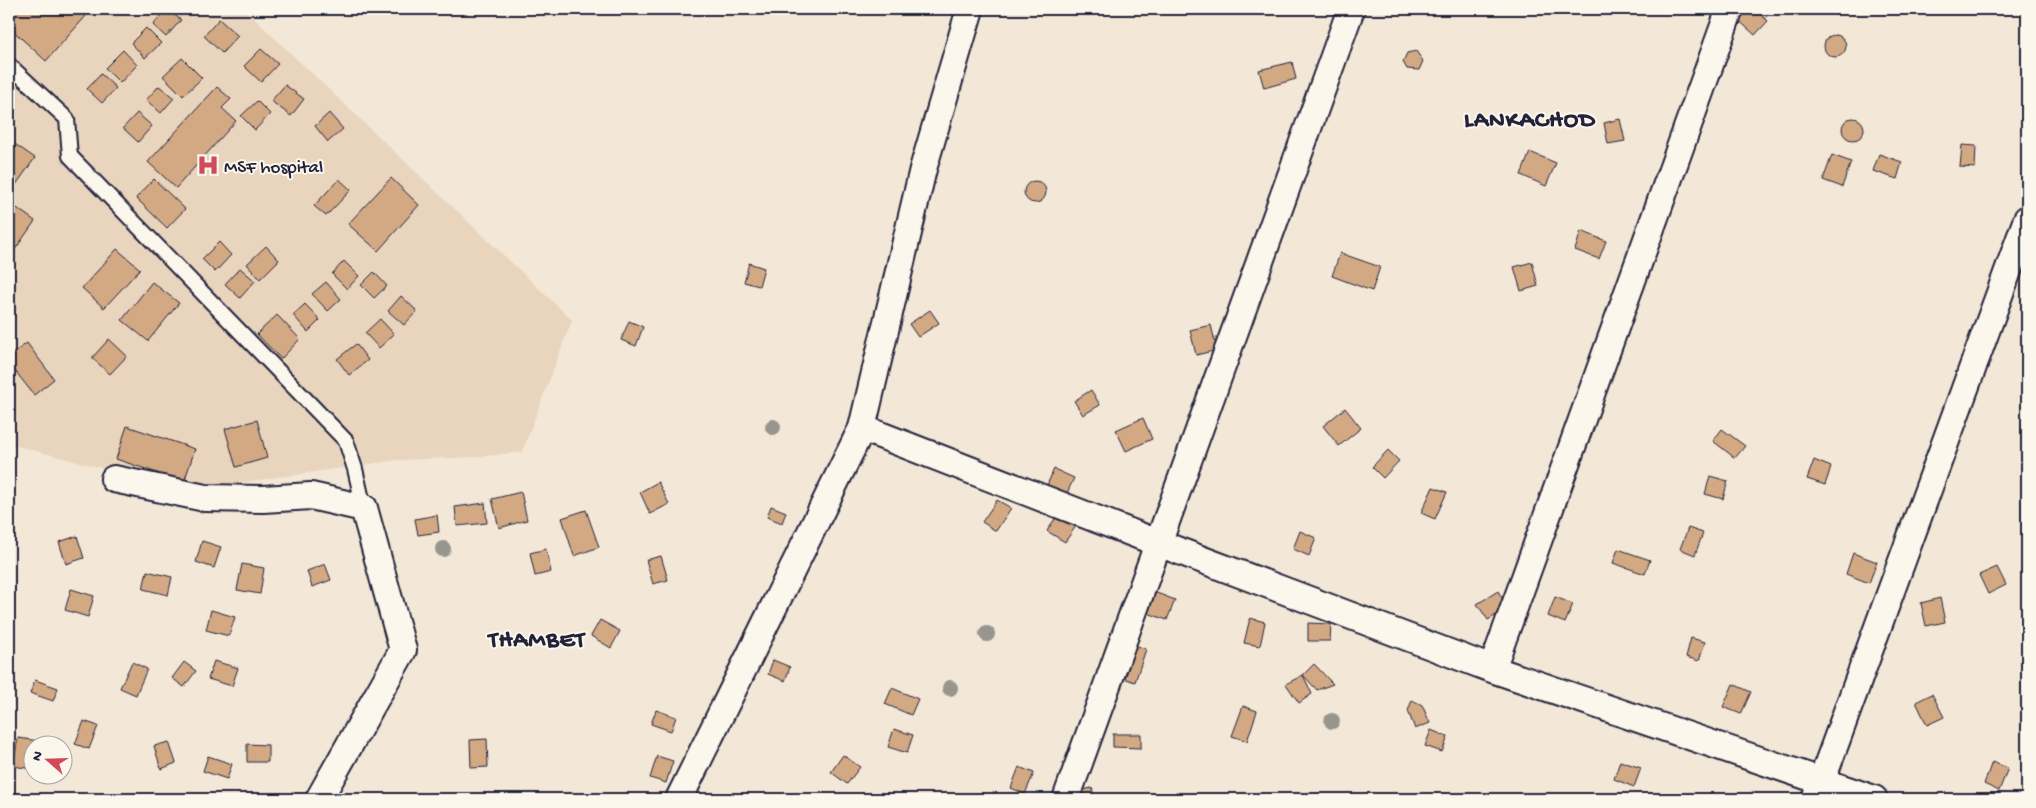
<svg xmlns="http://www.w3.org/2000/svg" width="2036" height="808" font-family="'Gochi Hand',sans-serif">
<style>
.built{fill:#e9d4be}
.building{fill:#d3a984;stroke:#22223b}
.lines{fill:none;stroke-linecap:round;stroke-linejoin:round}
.service-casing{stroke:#22223b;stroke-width:18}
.minor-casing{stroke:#22223b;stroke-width:30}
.service{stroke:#fbf7ec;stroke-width:14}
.minor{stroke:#fbf7ec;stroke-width:26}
.tree{fill:#96968f}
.labels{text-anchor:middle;stroke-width:4;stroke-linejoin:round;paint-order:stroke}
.poi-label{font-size:19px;fill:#22223b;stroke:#fbf7ec;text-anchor:start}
.district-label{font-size:24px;font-weight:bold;letter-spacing:1px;fill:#22223b;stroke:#fbf7ec}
</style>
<rect width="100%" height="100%" fill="#f3e7d7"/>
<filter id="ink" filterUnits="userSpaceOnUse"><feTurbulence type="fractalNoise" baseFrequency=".02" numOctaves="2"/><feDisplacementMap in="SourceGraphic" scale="10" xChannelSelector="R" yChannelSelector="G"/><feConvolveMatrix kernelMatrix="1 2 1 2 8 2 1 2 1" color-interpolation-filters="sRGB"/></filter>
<g filter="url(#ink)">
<path class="built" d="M9,9H244L572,320L522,452L477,457L398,460L188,490L9,444Z"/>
<path class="building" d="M9,9H78L86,16L46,61L9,27Z
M167,9L181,20L166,37L153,25Z
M1742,9H1754L1768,21L1755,35L1735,17Z
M219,19L238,36L222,53L204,36Z
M146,28L161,43L145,58L131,43Z
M1824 46a11 11 0 1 1 22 0a11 11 0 1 1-22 0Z
M261,49L278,64L261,82L244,66Z
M123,50L137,65L120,83L105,68Z
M1416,51L1423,61L1419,70L1407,69L1403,62L1407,53Z
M182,58L202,78L183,96L163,76Z
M1292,62L1296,79L1264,88L1259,70Z
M101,74L116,88L102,103L87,89Z
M285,85L304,99L291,116L271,101Z
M159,86L174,98L161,113L146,100Z
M217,87L231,99L222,108L236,121L176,188L148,162Z
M257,101L270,114L255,130L241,116Z
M137,113L152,126L138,142L123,128Z
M329,113L343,129L328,142L315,126Z
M1842 129a11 11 0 1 1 22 0a11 11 0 1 1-22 0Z
M1620,119L1625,141L1608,144L1604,123Z
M9,140L35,158L15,186L9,181Z
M1962,145L1976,146L1975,168L1960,167Z
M1530,152L1556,163L1546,186L1521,175Z
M1879,154L1902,162L1897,179L1873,171Z
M1832,155L1851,162L1842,187L1823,180Z
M391,178L419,205L378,251L348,224Z
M154,179L185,209L167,228L136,198Z
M339,179L351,190L326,216L314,206Z
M1024 192a11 11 0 1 1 22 0a11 11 0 1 1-22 0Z
M14,206L35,221L14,251L9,247V214Z
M1581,231L1606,241L1599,259L1575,250Z
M219,242L231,255L215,272L202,259Z
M266,246L279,260L260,279L247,264Z
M117,249L140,269L104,308L82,288Z
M1340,253L1380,267L1372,291L1332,276Z
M344,261L359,276L347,289L332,274Z
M1532,262L1538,286L1521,291L1514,267Z
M749,263L764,268L759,286L744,282Z
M240,268L255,281L240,298L225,284Z
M374,272L387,286L374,298L361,285Z
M152,282L179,303L148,341L122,320Z
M326,282L341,299L328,311L312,294Z
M401,296L417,311L404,325L388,311Z
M305,304L320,320L308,332L293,315Z
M930,310L939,323L918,337L909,324Z
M277,315L300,339L281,359L257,334Z
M380,319L394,334L379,348L365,333Z
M629,321L643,327L636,346L621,340Z
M1211,325L1217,350L1196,355L1190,330Z
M109,339L127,356L110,374L92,358Z
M27,343L54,379L34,395L9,363V356Z
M356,344L368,360L349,375L337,359Z
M1091,390L1100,405L1083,415L1074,401Z
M1345,408L1361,428L1339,446L1323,426Z
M1143,418L1152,439L1126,451L1116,430Z
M257,420L267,458L236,467L225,429Z
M127,426L195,449L184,482L116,459Z
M1722,429L1745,446L1735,458L1713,441Z
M1388,450L1399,461L1383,478L1372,467Z
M1814,460L1831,467L1825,485L1807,479Z
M1054,469L1074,478L1067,493L1047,485Z
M1710,476L1728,481L1723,499L1705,494Z
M658,482L669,504L650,514L640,492Z
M1433,487L1447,492L1435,519L1421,513Z
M521,492L527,520L499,528L492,499Z
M997,500L1011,508L996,531L982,522Z
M485,503L487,523L457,526L455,507Z
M771,506L786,512L782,523L767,517Z
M586,510L599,547L574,556L562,518Z
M1058,514L1076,526L1065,542L1047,531Z
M437,515L439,532L418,535L415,519Z
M1688,528L1703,533L1695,555L1680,549Z
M1300,531L1316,538L1309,556L1293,549Z
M77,536L84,558L66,564L59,542Z
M202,541L221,547L214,568L196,562Z
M546,549L551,572L535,576L530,553Z
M1618,549L1650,560L1645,574L1613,563Z
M1853,553L1877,562L1869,583L1846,574Z
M661,556L668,580L653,584L646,560Z
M242,564L264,568L260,594L237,590Z
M325,564L331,580L312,587L307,571Z
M1997,567L2006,585L1988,594L1979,575Z
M147,571L172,577L168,595L143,589Z
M71,589L94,596L88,617L65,610Z
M1498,591L1508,608L1488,620L1477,604Z
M1154,592L1175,600L1167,620L1145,612Z
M1555,597L1573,604L1565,623L1548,616Z
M1940,598L1945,622L1926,626L1921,603Z
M211,610L235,617L229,636L206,630Z
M1250,618L1265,622L1260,646L1244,643Z
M600,620L620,631L611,648L591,636Z
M1308,623L1331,624L1330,641H1308Z
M1691,638L1705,642L1699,661L1686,657Z
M1123,641L1146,649L1135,682L1112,674Z
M773,660L790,667L785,681L768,674Z
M214,661L238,668L232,686L208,679Z
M132,662L147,669L136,695L120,688Z
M184,662L196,671L184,687L172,678Z
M1314,664L1333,684L1317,690L1303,675Z
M1303,675L1312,694L1299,703L1286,684Z
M35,680L58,688L53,701L30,693Z
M1733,684L1751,692L1741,714L1723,707Z
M892,688L918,699L911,715L885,704Z
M1932,694L1944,717L1927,725L1916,702Z
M1412,700L1422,705L1430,723L1415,729L1408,711Z
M1243,706L1257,711L1247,741L1232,736Z
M656,710L676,717L671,731L651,724Z
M84,721L98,726L89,749L75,744Z
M894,729L913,735L907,753L888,747Z
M1431,730L1448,737L1442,752L1425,746Z
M1113,734H1141V748L1113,747Z
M18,738L39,741V746H32V769L13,766Z
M487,739L488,767L471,768L470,740Z
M169,742L176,763L161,769L154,746Z
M247,744L268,745V762H247Z
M843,755L860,767L847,784L831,772Z
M208,756L232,764L227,779L203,771Z
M657,756L673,761L666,783L650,778Z
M1620,761L1641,768L1634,787L1614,779Z
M1992,762L2008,768L1999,791L1984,784Z
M1019,767L1034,773L1025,794L1011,788Z
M1092,788L1095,799H1074L1072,792Z"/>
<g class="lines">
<g class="service-casing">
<path id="service" d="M9,65L67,119L70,156L346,441L355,469L364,508"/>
</g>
<g class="minor-casing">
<path id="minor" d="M1730,9L1492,669L1874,799
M862,428L1158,543L1492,669
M114,479L205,498L263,499L311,496L364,508L403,650L319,799
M679,799L862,428L923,169L970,9
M1066,799L1351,9
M1815,799L2027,219"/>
</g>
<use href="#service" class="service"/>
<use href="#minor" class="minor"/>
</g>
<g class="tree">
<circle cx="773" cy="427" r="8"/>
<circle cx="443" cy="549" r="8"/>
<circle cx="987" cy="634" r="8"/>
<circle cx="950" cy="688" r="8"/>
<circle cx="1332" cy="721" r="8"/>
</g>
</g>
<defs>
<g id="hospital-bare" transform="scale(1.725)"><path d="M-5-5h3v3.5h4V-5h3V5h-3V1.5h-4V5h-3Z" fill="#d1495b" stroke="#fbf7ec" stroke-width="2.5" paint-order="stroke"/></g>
</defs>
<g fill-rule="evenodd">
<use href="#hospital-bare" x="208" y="165"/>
</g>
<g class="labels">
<g class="poi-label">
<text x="224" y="172">MSF hospital</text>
</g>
<g class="district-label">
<text x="1530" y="126">LANKACHOD</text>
<text x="537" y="646">THAMBET</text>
</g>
</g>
<rect width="2036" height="808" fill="none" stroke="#fbf7ec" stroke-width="30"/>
<rect x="15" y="15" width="2006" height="778" fill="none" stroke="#22223b" stroke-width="2" filter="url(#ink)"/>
<g transform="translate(48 760) rotate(290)"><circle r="24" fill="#fbf7ec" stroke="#a4a2a5"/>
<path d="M0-4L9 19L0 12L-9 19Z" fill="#d1495b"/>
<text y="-8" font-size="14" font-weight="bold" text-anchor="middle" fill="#22223b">N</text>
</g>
</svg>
